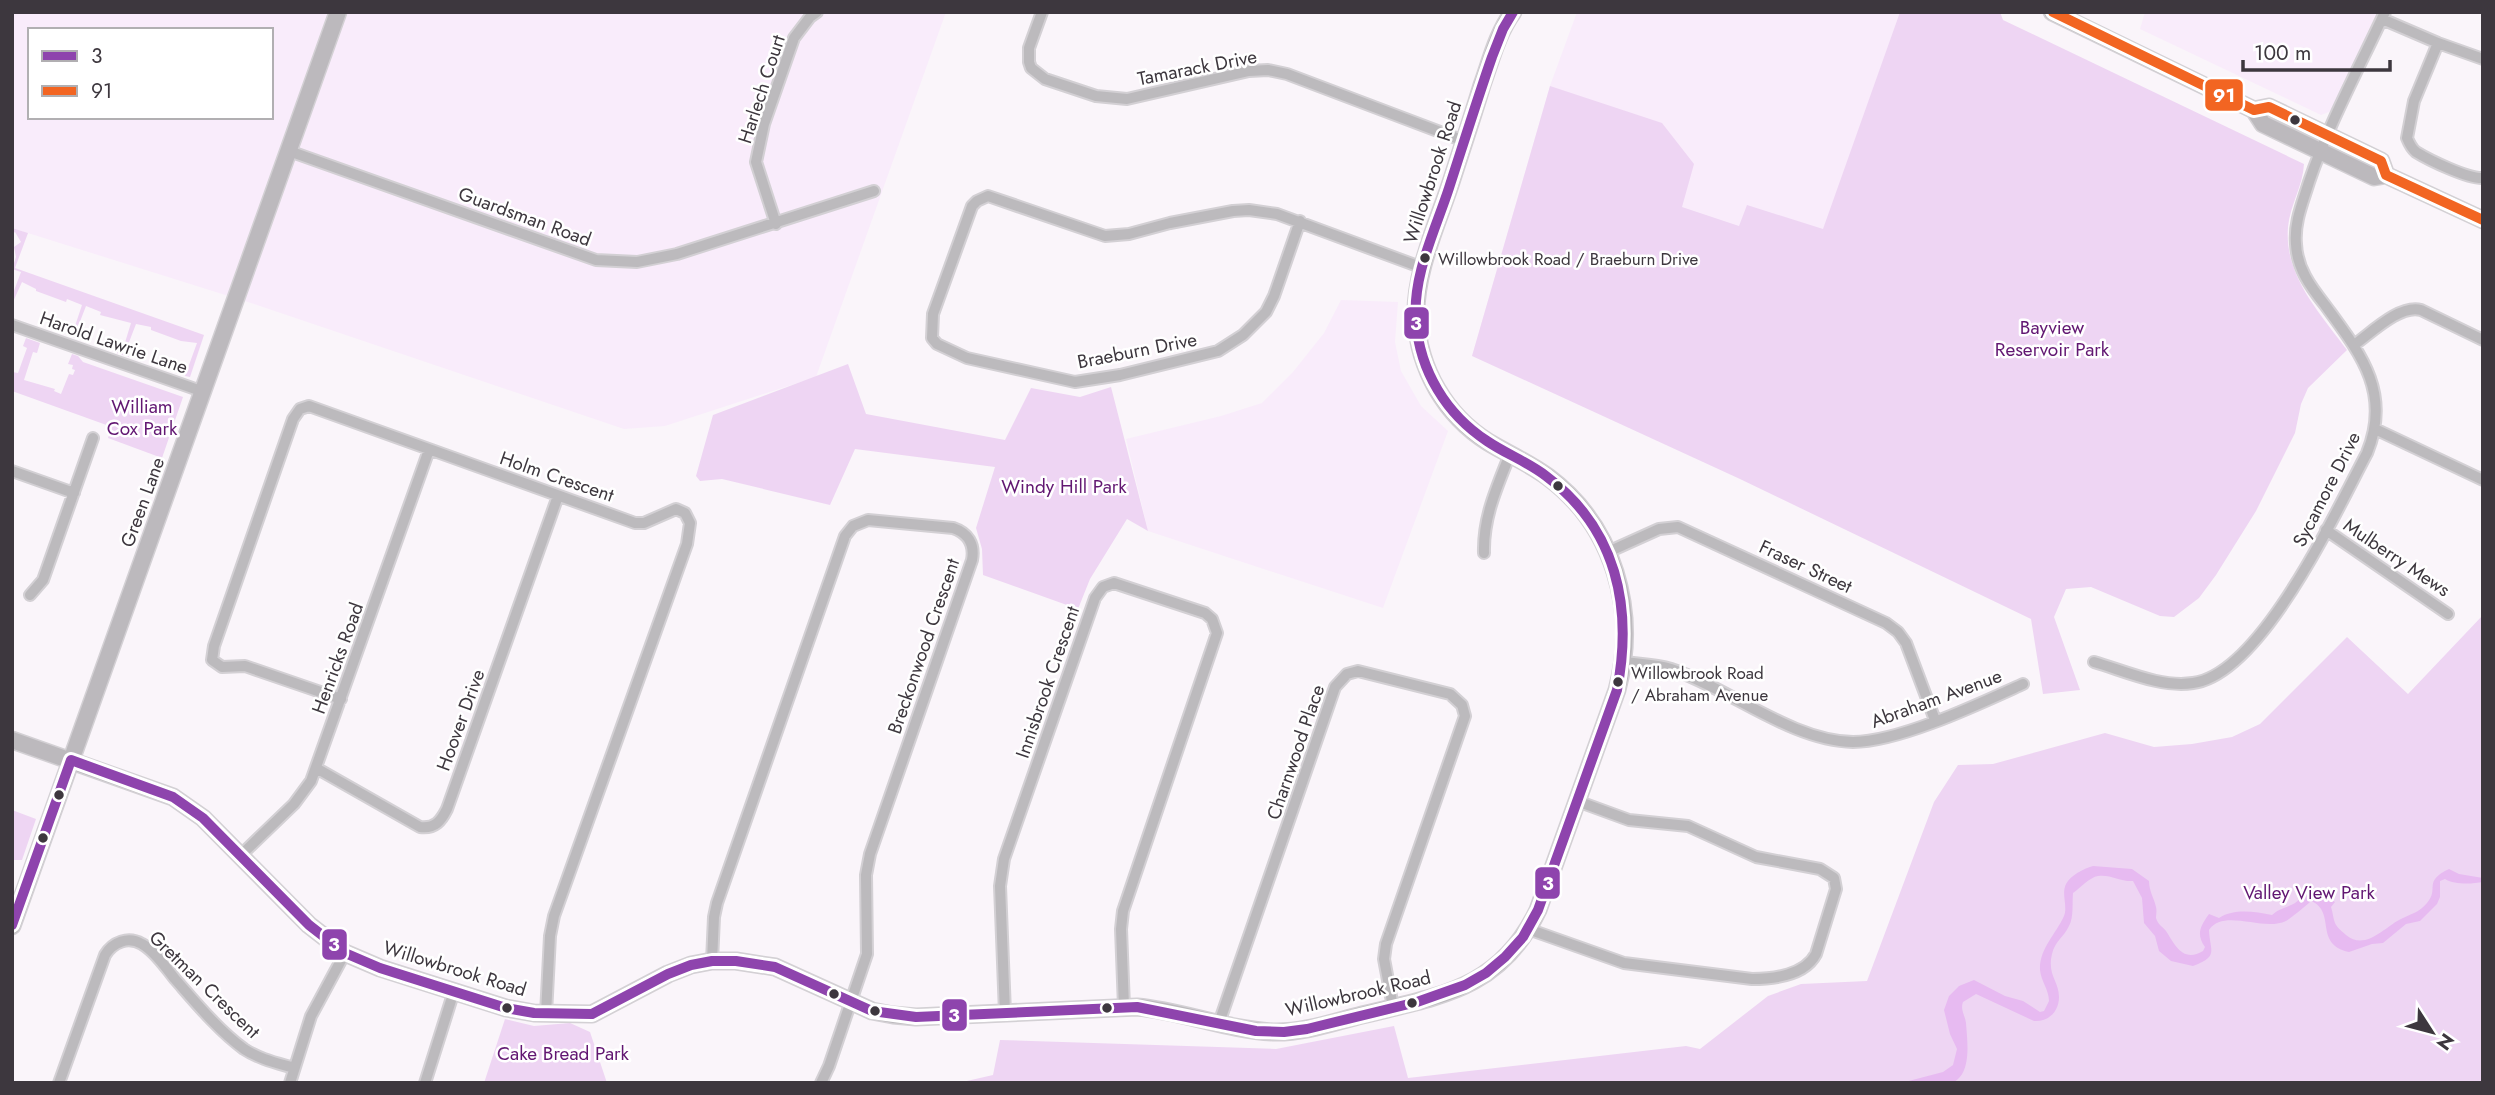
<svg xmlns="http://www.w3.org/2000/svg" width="2495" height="1095" font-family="Jost,sans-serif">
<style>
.built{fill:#f9ecfb;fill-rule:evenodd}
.green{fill:#eed5f3}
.water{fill:#e7baf1}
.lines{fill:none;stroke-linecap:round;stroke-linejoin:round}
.street-casing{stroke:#d3d0d4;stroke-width:14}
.secondary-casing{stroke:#d3d0d4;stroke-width:19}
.street{stroke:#bcbabd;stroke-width:10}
.secondary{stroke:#bcb9bd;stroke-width:16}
.bus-1-casing{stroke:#fff;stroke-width:16}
.bus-2-casing{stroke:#fff;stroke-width:16}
.bus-1{stroke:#8e44ad;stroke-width:10}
.bus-2{stroke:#f26522;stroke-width:10}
.bus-dot{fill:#3d373e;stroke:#fff;stroke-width:2.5}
.labels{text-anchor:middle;stroke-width:5;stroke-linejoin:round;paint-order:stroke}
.bus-label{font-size:17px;fill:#3d373e;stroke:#fff;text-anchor:start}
.street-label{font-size:19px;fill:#3d373e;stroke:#fff}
.park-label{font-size:19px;fill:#621772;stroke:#fff}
.line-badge{stroke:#fff;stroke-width:2.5}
.badge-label{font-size:19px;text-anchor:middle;font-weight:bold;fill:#fff}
</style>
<rect width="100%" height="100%" fill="#faf5fa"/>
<path class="built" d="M12,12H946L816,377L665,426L624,429L254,304L12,228ZM30,30H271V117H30Z
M1577,12H1900L1824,229L1472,356L1550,86Z
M2145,12H2378L2334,110L2321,115L2140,29Z
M1341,300L1398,302L1395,342L1401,371L1421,406L1448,431L1383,608L1148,531L1126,439L1221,416L1262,403L1293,372L1324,333Z"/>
<path class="green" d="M1900,12H2000L2003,20L2304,164C2303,186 2290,205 2288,227C2284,276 2320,313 2347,350L2308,388L2301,404L2295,433L2256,511L2216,575L2199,598L2174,617L2160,616L2091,587L2066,589L2054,617L2080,690L2043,694L2031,619L1740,479L1472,356L1550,86L1662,123L1694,164L1682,207L1739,226L1747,205L1823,229Z
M12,228L28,233L15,268L204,335L190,377L185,376L197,343L181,341L151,330V327L136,324L126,350L130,352L129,357L117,353L118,348L123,349L131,323L100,315L101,312L86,306L76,332L81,334L78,339L67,335L69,331L73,332L82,305L67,299L66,302L36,291V289L22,282L12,304V296L21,272L12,269L16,257L14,247L21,242L15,232L12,234Z
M26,338L40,343L37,353L33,352L24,380L55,389L54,391L61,394L69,374L73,375L75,370L72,369L73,365L68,364L72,354L78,356L83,362L183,397L162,458L108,438L112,427L12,391V372L18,373L27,348L23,346Z
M848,364L866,414L1005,440L1031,388L1080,397L1111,387L1148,531L1127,519L1090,579L1078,609L983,575L982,549L976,528L995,467L855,449L830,505L722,479L700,481L696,476L713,415Z
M2483,615V1083H958L993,1075L1000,1040L1276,1049L1394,1026L1408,1078L1686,1046L1700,1049L1768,996L1801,984L1867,981L1934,802L1958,765L1993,764L2105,733L2154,747L2192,744L2232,737L2260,724L2347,637L2408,694Z
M12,810L36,819L22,860H12Z
M505,1019L534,1026L570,1023L590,1032L607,1083H484Z"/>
<path class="water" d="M2093,866L2132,869L2149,881C2149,891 2154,898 2156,907C2157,911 2156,915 2156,918C2158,925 2162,926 2166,931C2175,945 2183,963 2203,951L2205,947C2196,934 2200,927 2209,914L2219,918C2235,908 2255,912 2272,915C2279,908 2287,908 2295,903C2301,899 2304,894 2310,890L2318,892L2335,902L2331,907C2333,913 2333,918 2335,923C2337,928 2343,932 2346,935C2365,951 2384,928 2399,920C2410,914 2419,913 2427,903C2440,888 2422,882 2449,869L2459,874L2483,878V882C2472,884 2455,885 2445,879L2440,881V897L2437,904L2420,921L2406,924L2383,943L2372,944L2349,952C2313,944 2337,912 2311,901C2307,905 2290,919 2286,921C2263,932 2224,908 2209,930C2210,952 2219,956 2193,966L2171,961L2159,951L2155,936L2144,923L2142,898L2133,881C2121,882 2110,874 2098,876C2090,877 2080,888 2073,893C2072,903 2074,917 2069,926C2064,937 2055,941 2052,954C2047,975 2059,981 2059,997C2059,1012 2048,1022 2034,1021L1976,994L1963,1002C1960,1010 1965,1015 1966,1023C1967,1039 1973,1076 1951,1083C1939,1086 1915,1083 1901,1083L1943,1072L1953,1065L1957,1049L1950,1034L1944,1010L1949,996L1959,986L1974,980L2005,996L2023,1001L2040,1012L2044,1011L2049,1001C2049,990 2041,981 2040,970C2039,949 2056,934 2064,916C2068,906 2061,894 2066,884C2071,875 2083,869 2093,866Z"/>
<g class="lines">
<g class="street-casing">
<path id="street" d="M1042,12L1029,48V62L1031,68L1045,79L1096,96L1127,99L1249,71L1268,70L1287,74L1464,141
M2382,19L2438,43L2483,59
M2438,43L2414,101L2407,138C2409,143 2411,148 2416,152C2429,160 2468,179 2483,178
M289,151L596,260L637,262L677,254L874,191
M1300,221L1274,296L1266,312L1243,335L1218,351L1120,375L1075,382L967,358L937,344L932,338L933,314L972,206L977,201L988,196L1105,236L1129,234L1170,223L1233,211L1249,210L1277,214L1423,268
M776,224L756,162L764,124L794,38L810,17L817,12
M12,325L204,392
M2354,345C2371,333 2400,304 2421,310L2483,340
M2375,429L2483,480
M12,471L74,493
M2326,530L2448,614
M1608,552L1659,529L1678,527L1886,623L1898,632L1906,643L1935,720
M1484,553C1483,517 1497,487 1510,454
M30,595L43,580L93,438
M1624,662C1639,664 1656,664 1671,669C1729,688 1791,741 1853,742C1899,742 1979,704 2023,684
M2094,662C2125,671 2161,688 2193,683C2262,674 2336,511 2367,453C2392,392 2360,353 2325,305C2310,286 2297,268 2296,244C2294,222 2303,202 2309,182C2329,123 2359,68 2385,12
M341,699L245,666L222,667L212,660L214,646L293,419L300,409L309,406L635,523H644L676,509L685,513L690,523L687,544L554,916L550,936L546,1014
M316,768L420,827C435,829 441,821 447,809L558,496
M241,855L294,804L311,781L429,450
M1528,929L1624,963L1752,979C1774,979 1805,975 1816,954L1836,889L1834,878L1820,869L1756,857L1688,826L1629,820L1577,801
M712,961L714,917L717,903L845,536L853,526L868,520L953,528C968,533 975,544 972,560L870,854L866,875L867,954L829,1066L821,1083
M1005,1013L1000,886L1004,859L1095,598L1103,587L1114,583L1205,613L1212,619L1217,633L1123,911L1121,929L1124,1007
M1219,1023L1335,687L1347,674L1358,671L1450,694L1462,705L1465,716L1386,944L1384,959L1393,1007
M59,1083L105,955C113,942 128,936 142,944C155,951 166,968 175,979C196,1003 218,1030 244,1049C259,1059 277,1063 294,1068
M290,1083L311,1016L345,953
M425,1083L454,991"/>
</g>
<g class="secondary-casing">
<path id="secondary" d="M2052,12L2254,110L2263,124L2374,177L2386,175L2483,220
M2254,110L2269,107L2381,161L2386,175
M12,740L173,797L203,818L309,925L345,953L380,968L506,1008L534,1013L592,1014L668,974L691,965L712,961H736L775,967L872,1011L893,1015L916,1017L1137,1007C1183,1011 1227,1030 1273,1032C1303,1033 1334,1022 1362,1015C1439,996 1500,990 1538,910L1617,690C1638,611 1614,526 1548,477C1529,463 1508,454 1488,442C1445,415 1419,369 1416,319C1414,271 1439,221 1453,176C1463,145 1473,115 1482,85C1491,60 1497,34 1513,12
M12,926L338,12"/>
</g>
<use href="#street" class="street"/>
<use href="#secondary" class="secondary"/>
<g class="bus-1-casing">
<path id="bus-1" d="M71,760L173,797L203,818L309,925L345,953L380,968L506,1008L534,1013L592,1014L668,974L691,965L712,961H736L775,967L872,1011L916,1017L1137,1007L1256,1031L1284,1032L1307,1029L1417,1002L1465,985L1486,973L1505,957L1523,937L1538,910L1617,690C1633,607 1617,529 1546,476C1528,462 1506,454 1487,441C1446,414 1420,371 1416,322C1412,276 1435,231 1449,188C1463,145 1477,100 1492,57L1503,29L1513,12
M12,925L71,760"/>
</g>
<g class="bus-2-casing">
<path id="bus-2" d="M2053,12L2254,110L2269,107L2381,161L2386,175L2483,220"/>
</g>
<use href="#bus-1" class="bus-1"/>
<use href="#bus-2" class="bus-2"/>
</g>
<g class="bus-dot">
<circle cx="2295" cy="120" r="6"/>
<circle cx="1425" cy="258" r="6"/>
<circle cx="1558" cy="486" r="6"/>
<circle cx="1618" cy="682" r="6"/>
<circle cx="59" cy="795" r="6"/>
<circle cx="43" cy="838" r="6"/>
<circle cx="834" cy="994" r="6"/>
<circle cx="1412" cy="1003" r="6"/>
<circle cx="507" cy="1008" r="6"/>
<circle cx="1107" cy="1008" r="6"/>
<circle cx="875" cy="1011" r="6"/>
</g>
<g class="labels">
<g class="bus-label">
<text x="1438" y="265">Willowbrook Road / Braeburn Drive</text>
<text x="1631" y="679">Willowbrook Road<tspan x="1631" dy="22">/ Abraham Avenue</tspan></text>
</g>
<g class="street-label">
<text transform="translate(1197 67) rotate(-11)" y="7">Tamarack Drive</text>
<text transform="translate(761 89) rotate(-72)" y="7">Harlech Court</text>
<text transform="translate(1432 172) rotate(-72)" y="7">Willowbrook Road</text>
<text transform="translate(525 216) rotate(20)" y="7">Guardsman Road</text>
<text transform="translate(114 342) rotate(19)" y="7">Harold Lawrie Lane</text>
<text transform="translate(1137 350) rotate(-11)" y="7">Braeburn Drive</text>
<text transform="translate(557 476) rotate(19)" y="7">Holm Crescent</text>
<text transform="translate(2326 489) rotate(-63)" y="7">Sycamore Drive</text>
<text transform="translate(142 502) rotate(-70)" y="7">Green Lane</text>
<text transform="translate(2397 557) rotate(34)" y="7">Mulberry Mews</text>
<text transform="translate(1806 566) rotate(25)" y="7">Fraser Street</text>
<text transform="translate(923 646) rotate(-71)" y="7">Breckonwood Crescent</text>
<text transform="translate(337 658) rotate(-70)" y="7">Henricks Road</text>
<text transform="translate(1047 682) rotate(-71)" y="7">Innisbrook Crescent</text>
<text transform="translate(1936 698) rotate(-20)" y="7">Abraham Avenue</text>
<text transform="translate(460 720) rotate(-70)" y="7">Hoover Drive</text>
<text transform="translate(1295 752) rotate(-71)" y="7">Charnwood Place</text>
<text transform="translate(455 968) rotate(17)" y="7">Willowbrook Road</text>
<text transform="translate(205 984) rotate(44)" y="7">Gretman Crescent</text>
<text transform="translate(1358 993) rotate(-13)" y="7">Willowbrook Road</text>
</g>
<g class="park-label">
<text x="2052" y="334">Bayview<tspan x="2052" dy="22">Reservoir Park</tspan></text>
<text x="142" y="413">William<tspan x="142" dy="22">Cox Park</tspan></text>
<text x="1064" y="493">Windy Hill Park</text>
<text x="2309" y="899">Valley View Park</text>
<text x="563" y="1060">Cake Bread Park</text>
</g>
</g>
<g class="line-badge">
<rect x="2204" y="78" width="40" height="34" rx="7" fill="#f26522"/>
<rect x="1403" y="306" width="27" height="34" rx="7" fill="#8e44ad"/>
<rect x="1534" y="866" width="27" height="34" rx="7" fill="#8e44ad"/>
<rect x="321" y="928" width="27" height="33" rx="7" fill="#8e44ad"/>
<rect x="941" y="998" width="27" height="34" rx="7" fill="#8e44ad"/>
</g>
<g class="badge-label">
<text x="2224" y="102">91</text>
<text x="1416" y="330">3</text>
<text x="1548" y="890">3</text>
<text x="334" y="951">3</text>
<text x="954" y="1022">3</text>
</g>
<rect width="2495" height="1095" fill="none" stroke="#3d373e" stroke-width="28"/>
<rect x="28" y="28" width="245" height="91" fill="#ffffff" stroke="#b1afb2" stroke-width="2"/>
<rect x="42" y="51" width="35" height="10" fill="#8e44ad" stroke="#b1afb2" stroke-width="2"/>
<text x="91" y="63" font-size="21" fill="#3d373e">3</text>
<rect x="42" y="86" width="35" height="10" fill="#f26522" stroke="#b1afb2" stroke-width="2"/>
<text x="91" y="98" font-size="21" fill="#3d373e">91</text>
<g transform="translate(2432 1032) rotate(126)" stroke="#ffffff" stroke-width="5" paint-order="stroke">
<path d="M0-5L12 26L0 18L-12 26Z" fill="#3d373e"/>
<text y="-10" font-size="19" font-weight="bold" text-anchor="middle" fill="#3d373e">N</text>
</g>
<path d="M2243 60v10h147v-10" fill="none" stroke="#3d373e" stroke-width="3.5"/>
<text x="2254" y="60" font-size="21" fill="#3d373e" stroke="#ffffff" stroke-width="5" paint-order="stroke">100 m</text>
</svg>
